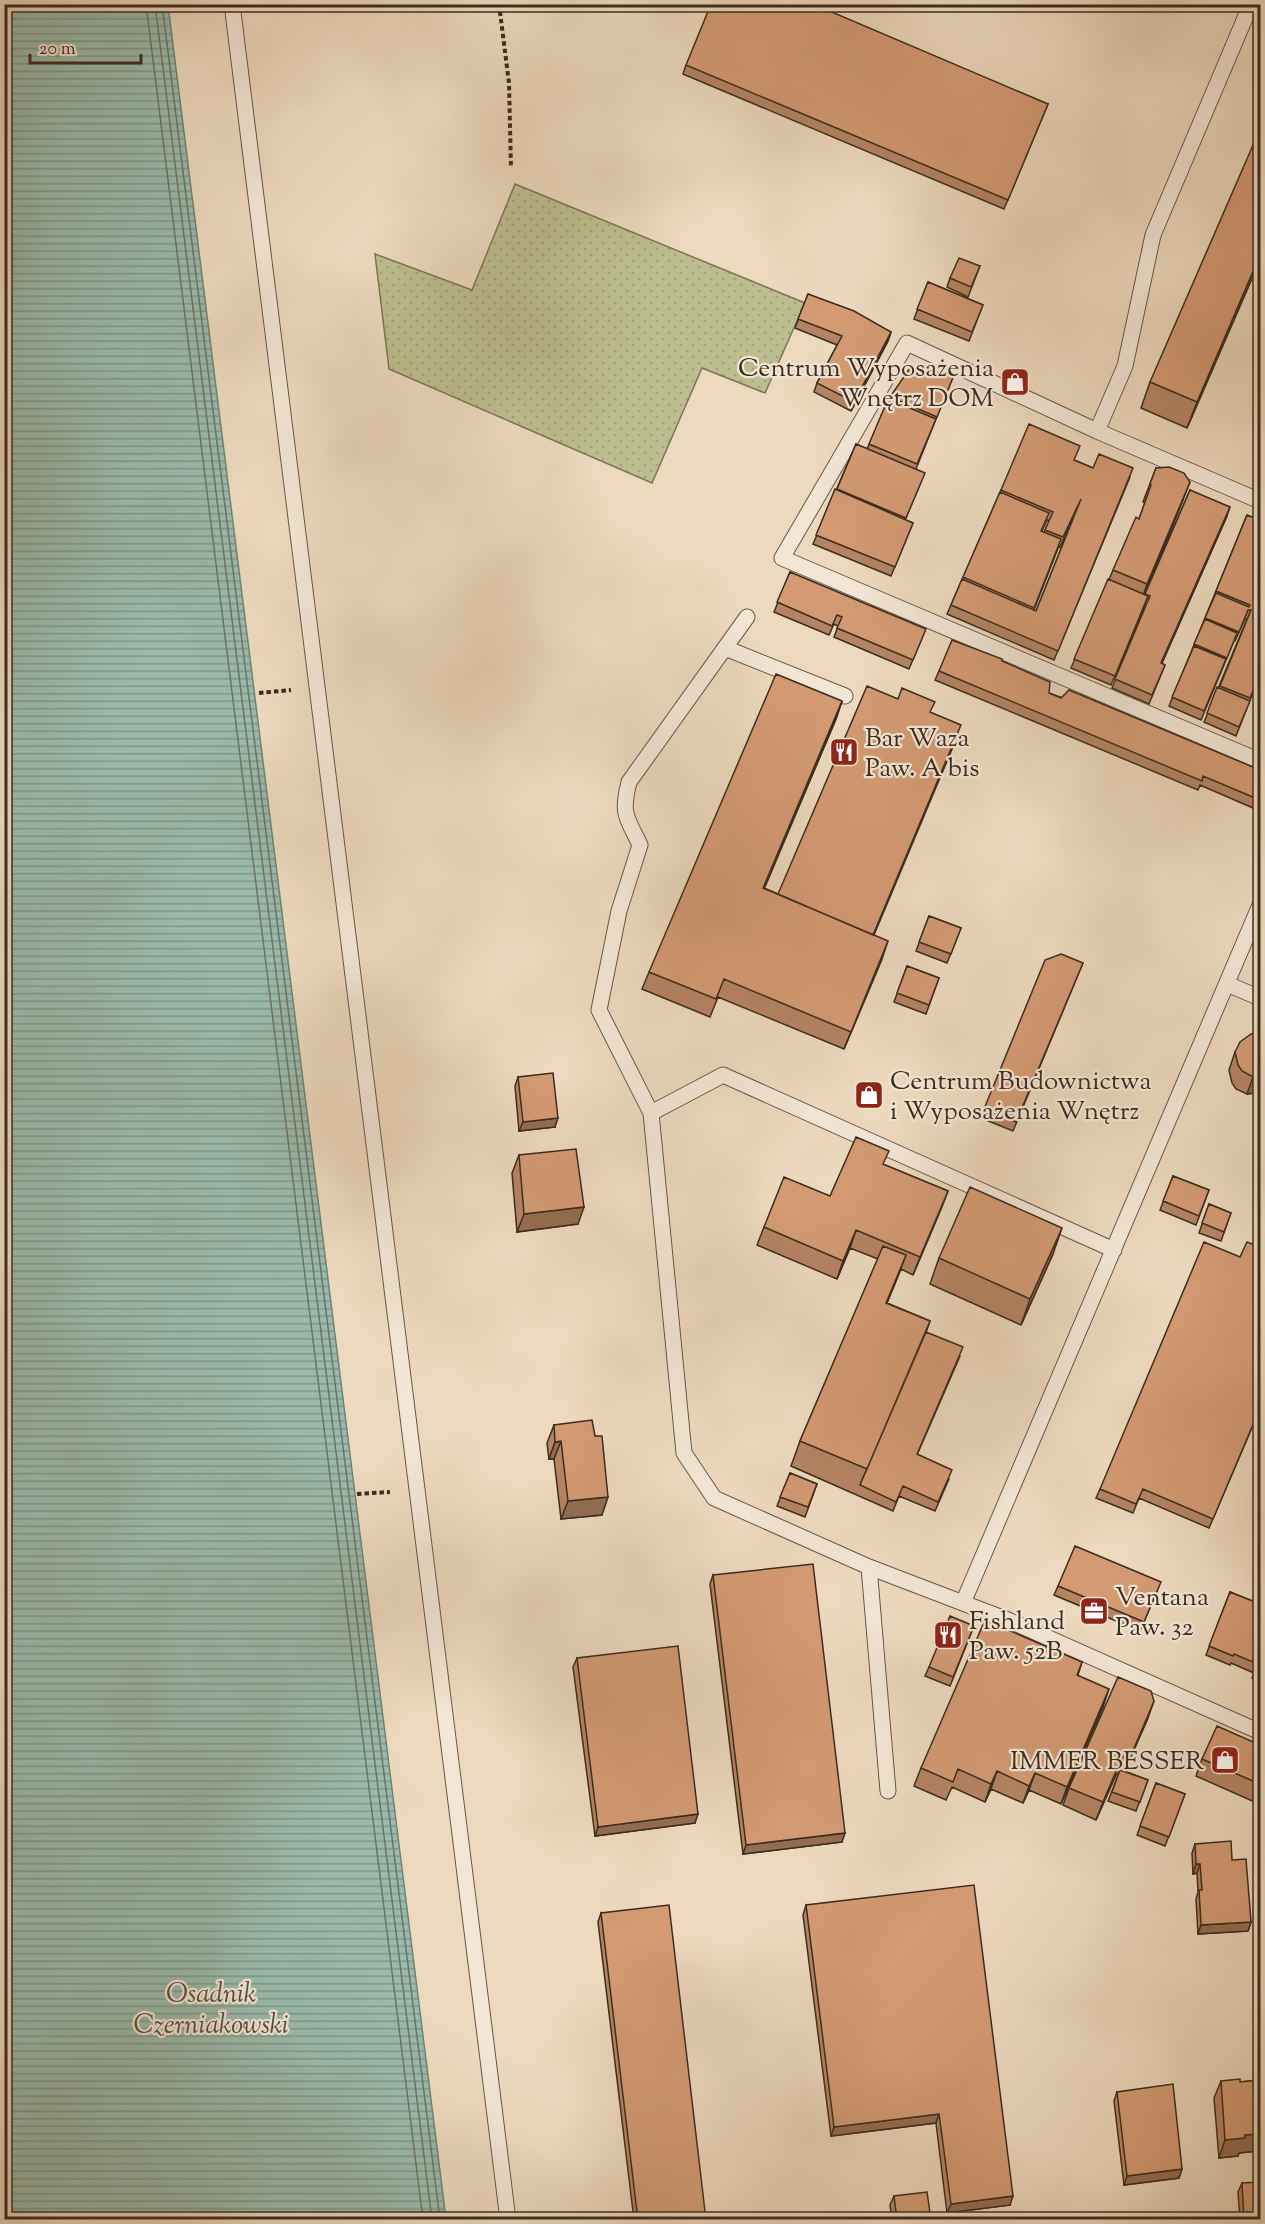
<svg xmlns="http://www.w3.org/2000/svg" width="1265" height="2224" font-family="'Sorts Mill Goudy',serif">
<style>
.park{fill:url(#park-dots);stroke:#7c7556;stroke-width:1.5}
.water{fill:url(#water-rules);stroke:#748273;stroke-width:1.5}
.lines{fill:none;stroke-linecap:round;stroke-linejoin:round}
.shore{stroke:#6b7464;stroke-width:1.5}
.service-casing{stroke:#685745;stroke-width:17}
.path{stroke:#3c2c1d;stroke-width:4;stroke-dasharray:4.5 3;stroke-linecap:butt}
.service{stroke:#f3e6d5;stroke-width:15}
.wall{fill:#b58463;stroke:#3c2c1d;stroke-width:1.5;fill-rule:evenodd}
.shaded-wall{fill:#946c50;stroke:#3c2c1d;stroke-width:1.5}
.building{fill:#d39a73;stroke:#3c2c1d;stroke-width:1.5}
.labels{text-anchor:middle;stroke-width:4.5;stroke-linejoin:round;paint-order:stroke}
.poi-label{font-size:26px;fill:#3c2c1d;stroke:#f3e6d5;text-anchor:start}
.water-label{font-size:27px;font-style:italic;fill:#545041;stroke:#f3e6d5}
</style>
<defs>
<pattern id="park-dots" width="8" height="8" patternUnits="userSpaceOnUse" patternTransform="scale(1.5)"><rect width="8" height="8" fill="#bcbe8f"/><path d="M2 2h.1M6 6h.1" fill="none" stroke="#a2a37b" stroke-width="1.8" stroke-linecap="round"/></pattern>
<pattern id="water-rules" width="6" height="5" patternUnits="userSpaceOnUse" patternTransform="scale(1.5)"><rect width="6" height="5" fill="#9abbac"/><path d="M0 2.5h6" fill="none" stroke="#7f988b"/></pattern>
</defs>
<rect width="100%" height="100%" fill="#edd9be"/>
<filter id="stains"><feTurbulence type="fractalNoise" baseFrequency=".00333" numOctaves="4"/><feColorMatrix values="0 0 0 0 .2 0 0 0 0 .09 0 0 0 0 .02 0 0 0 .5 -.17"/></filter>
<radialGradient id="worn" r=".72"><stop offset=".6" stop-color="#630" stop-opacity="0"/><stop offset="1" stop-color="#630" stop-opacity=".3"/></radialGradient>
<path class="park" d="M515,184L805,303L765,393L702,368L652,483L389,369L375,254L472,290Z"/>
<path class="water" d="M5,4L168,5L446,2219H5Z"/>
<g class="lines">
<path class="shore" d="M146,4L423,2220
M155,4L432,2220
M162,4L440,2220"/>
<g class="service-casing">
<path id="service" d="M232,4L508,2220
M1097,431L1125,366L1153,235L1251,4
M1260,501L1097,431L907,343L782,558L1260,761
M747,617L629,782C621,814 626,816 640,845L619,911L599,1010L651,1113L684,1453L714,1498L869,1567L888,1791
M725,648L845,696
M1260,905L963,1603L1008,1620L1260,1732
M1227,984L1260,998
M651,1113L723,1075L1114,1250
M869,1567L963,1603"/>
</g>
<path class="path" d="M499,4L509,83L511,168
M259,693L291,690
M357,1494L390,1492"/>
<use href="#service" class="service"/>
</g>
<path class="wall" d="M686,65L1048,104L1004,209L683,74Z
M1260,260L1187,428L1141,408L1150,382Z
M980,266L968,297L947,287L950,278Z
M928,282L983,305L969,341L914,319Z
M808,294L891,332L888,341L851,411L814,392L817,383L837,345L795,328Z
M950,384L916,469L921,482L905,520L913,523L891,576L813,544L856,444L867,449L890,397Z
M1074,460L1093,468L1130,477L1054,660L947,614L1001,490ZM1075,514L1036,611L1034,610L1059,546L1060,547ZM1047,520L1049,521L1044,532L1042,531Z
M1156,468L1183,500L1144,595L1190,490L1227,516L1162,663L1165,665L1149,704L1112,688L1146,605L1145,604L1111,685L1071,668L1113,570L1139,519L1145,503L1143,502Z
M1247,515L1260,675L1236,736L1204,722L1247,619H1245L1235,641H1234L1201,720L1169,706Z
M790,572L922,638L909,669L834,637L838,626L834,624L829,635L774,612Z
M1002,661L1049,693L1260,770V811L1200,785L1198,790L935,680L939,671Z
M842,701L836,719L764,888L778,894L931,713L958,735L874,935L882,959L844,1049L718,997L710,1017L642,989L649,972Z
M929,916L961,928L947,963L916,951Z
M1083,963L1013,1131L981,1118L984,1109Z
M907,966L939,978L926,1014L894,1002Z
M1260,1035V1102L1257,1101L1260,1092L1247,1094L1236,1089L1232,1083L1229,1070L1235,1052Z
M518,1077L555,1127L519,1131L515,1086Z
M519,1155L578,1224L517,1232L512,1173Z
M884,1165L948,1191L941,1209L913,1275L901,1269L887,1303L930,1321L924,1338L960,1356L917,1455L949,1479L935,1511L899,1496L893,1511L791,1466L800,1441L878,1259L850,1248L837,1279L757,1245L764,1227L830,1196Z
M1173,1176L1209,1190L1196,1225L1160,1210Z
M1209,1204L1231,1213L1221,1241L1199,1233Z
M1053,1254L1021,1325L930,1284L939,1258Z
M1260,1409L1209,1528L1139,1498L1133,1513L1096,1498L1100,1489Z
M554,1425L595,1436L602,1515L561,1519L554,1459H549L547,1443Z
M790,1473L817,1484L805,1517L777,1506Z
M713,1575L842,1842L743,1854L710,1584Z
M1058,1586L1157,1591L1140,1631L1054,1595Z
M1230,1592L1260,1604V1682L1252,1678L1254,1673L1231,1663L1230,1665L1206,1655Z
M974,1626L950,1686L925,1676L929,1667Z
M577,1658L695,1823L595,1836L573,1667Z
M1082,1662L1078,1675L1103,1707L1061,1804L1029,1790L1023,1803L991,1789L985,1802L952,1787L946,1800L914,1786L921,1768Z
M1148,1718L1125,1770L1124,1771L1148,1780L1136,1811L1108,1801L1119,1773L1116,1775L1096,1820L1063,1805L1069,1788Z
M1260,1745V1800L1259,1804L1196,1776L1202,1759Z
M1156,1783L1185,1794L1165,1846L1137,1835Z
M1195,1844L1232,1860L1251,1922L1248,1931L1198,1934L1196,1899L1198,1892L1197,1873L1193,1874L1192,1853Z
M806,1905L1010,2205L947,2213L936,2123L831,2136L803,1915Z
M601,1913L706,2220H634L598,1922Z
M1260,2077V2155H1258V2151L1239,2153L1238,2156L1219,2158L1214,2098L1221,2081L1240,2082L1259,2080Z
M1117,2092L1182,2169L1179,2178L1124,2185L1114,2101Z
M1242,2183L1260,2220H1240L1238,2192Z
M894,2196L931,2220H892L890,2205Z"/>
<path class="shaded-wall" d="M1260,255V260L1187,428L1197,402Z
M891,332L888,341L851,411L854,402Z
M1190,482L1183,500L1141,602L1147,584Z
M1230,507L1227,516L1158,672L1161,663Z
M842,701L836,719L757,906L763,888Z
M888,941L882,959L844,1049L851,1032Z
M1260,1075V1092L1247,1094L1253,1077Z
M558,1118L555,1127L519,1131L523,1122Z
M948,1191L941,1209L913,1275L920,1257Z
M584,1207L578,1224L517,1232L524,1214Z
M1062,1228L1053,1254L1021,1325L1030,1299Z
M856,1230L850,1248L837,1279L843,1261Z
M906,1255L896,1281L876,1329L886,1303Z
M930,1321L920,1347L860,1485L867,1469Z
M561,1441L554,1459H549L555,1442Z
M608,1497L602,1515L561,1519L568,1501Z
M1109,1689L1103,1707L1061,1804L1067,1787Z
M1154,1701L1148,1718L1125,1770L1116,1775L1096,1820L1103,1802L1122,1757Z
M997,1771L991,1789L985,1802L991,1784Z
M1035,1773L1029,1790L1023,1803L1029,1786Z
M698,1814L695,1823L595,1836L598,1827Z
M845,1833L842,1842L743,1854L746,1845Z
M1196,1864H1200L1197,1873L1193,1874Z
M1251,1922L1248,1931L1198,1934L1201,1925Z
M939,2114L936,2123L831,2136L834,2127Z
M1260,2134V2145L1258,2151L1239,2153L1238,2156L1219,2158L1225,2140L1245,2135Z
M1182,2169L1179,2178L1124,2185L1127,2176Z
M1013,2196L1010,2205L947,2213L951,2204Z"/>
<path class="building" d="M711,4H813L1048,104L1008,200L686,65Z
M1260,129V255L1197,402L1150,382Z
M959,258L980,266L971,287L950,278Z
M928,282L983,305L972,332L917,309Z
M808,294L854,311L891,332L854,402L817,383L842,336L798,319Z
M910,368L954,375L937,417L890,397Z
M888,399L936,419L917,464L869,444Z
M1029,424L1080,446L1074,460L1093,468L1099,454L1133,468L1058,651L951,605L962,579L1036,611L1081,499L1063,537L1045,530L1053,512L1001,490Z
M856,444L925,473L906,518L837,489Z
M1169,467L1184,473L1190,482L1147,584L1113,570L1136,517L1139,519L1151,485L1150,484L1156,468Z
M835,489L913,523L895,567L816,535Z
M1190,490L1230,507L1161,663L1165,665L1152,695L1115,679L1150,596L1145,594Z
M1000,492L1049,513L1041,531L1061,539L1034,608L963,577Z
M1247,515L1260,520V674L1250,698L1220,686L1251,610H1248L1239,632L1205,618L1216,593L1249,607L1250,605L1216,591Z
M790,572L926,629L913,660L837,628L842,617L837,615L832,626L777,602Z
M1108,579L1148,596L1115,676L1074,659Z
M1205,619L1237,633L1227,658L1194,644Z
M952,640L1002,659V661L1050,682L1049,693L1061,698L1069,690L1260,770V800L1203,776L1202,781L939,671Z
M1194,646L1226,659L1204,711L1172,697Z
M776,674L842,701L763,888L888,941L851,1032L724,979L716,999L649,972Z
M867,686L898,699L902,688L935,702L930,712L961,725L873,935L778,894Z
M1217,687L1250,701L1239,727L1207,713Z
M929,916L961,928L951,954L919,942Z
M1061,954L1083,963L1016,1122L984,1109L1045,960Z
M907,966L939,978L929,1005L897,993Z
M1251,1034L1260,1035V1075L1253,1077L1242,1071L1238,1065L1235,1052L1240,1042Z
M553,1073L558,1118L523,1122L518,1077Z
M856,1137L889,1151L883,1164L948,1191L920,1257L856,1230L843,1261L764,1227L784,1177L830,1196Z
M576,1149L584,1207L524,1214L519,1155Z
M1173,1176L1209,1190L1199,1216L1163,1201Z
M970,1187L1062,1228L1030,1299L939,1258Z
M1209,1204L1231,1213L1224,1232L1202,1223Z
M1204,1242L1240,1257L1247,1242L1260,1247V1408L1213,1519L1143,1489L1136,1504L1100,1489Z
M883,1246L906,1255L886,1303L930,1321L867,1469L800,1441Z
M926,1332L963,1347L917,1454L952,1470L938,1502L903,1486L896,1502L860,1485Z
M592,1420L595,1436H602L608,1497L568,1501L561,1441L555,1442L554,1425Z
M790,1473L817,1484L808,1507L780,1497Z
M1075,1546L1161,1582L1144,1622L1058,1586Z
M813,1564L845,1833L746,1845L713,1575Z
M1230,1592L1260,1604V1671L1255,1669L1258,1664L1234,1654L1233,1656L1209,1646Z
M950,1616L974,1626L953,1677L929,1667Z
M985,1620L1082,1662L1077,1675L1109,1689L1067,1787L1035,1773L1029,1786L997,1771L991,1784L958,1769L953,1782L921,1768Z
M678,1646L698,1814L598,1827L577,1658Z
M1118,1677L1151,1691L1154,1701L1132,1753L1122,1757L1103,1802L1069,1788Z
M1217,1726L1260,1745V1784L1202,1759Z
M1120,1770L1148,1780L1140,1802L1112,1792Z
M1156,1783L1185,1794L1169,1837L1140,1826Z
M1231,1841L1232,1860L1246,1859L1251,1922L1201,1925L1199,1890H1202L1200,1864H1196L1195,1844Z
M974,1885L1013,2196L951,2204L939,2114L834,2127L806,1905Z
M669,1905L706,2220H638L601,1913Z
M1240,2079V2082L1260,2080V2134L1245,2135V2138L1225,2140L1221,2081Z
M1173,2084L1182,2169L1127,2176L1117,2092Z
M1260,2182V2220H1244L1242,2183Z
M927,2192L931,2220H897L894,2196Z"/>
<defs>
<g id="shop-square" transform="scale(1.5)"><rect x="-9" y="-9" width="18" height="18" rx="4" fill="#8f2418" stroke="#f3e6d5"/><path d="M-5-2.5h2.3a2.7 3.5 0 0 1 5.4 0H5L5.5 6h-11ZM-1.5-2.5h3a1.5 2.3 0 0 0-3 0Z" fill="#fff"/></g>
<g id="restaurant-square" transform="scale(1.5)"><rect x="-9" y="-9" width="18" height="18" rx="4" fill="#8f2418" stroke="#f3e6d5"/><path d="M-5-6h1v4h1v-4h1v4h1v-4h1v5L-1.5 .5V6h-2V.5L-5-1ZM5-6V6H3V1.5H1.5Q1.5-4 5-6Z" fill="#fff"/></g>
<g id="office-square" transform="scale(1.5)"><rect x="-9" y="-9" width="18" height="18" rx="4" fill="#8f2418" stroke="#f3e6d5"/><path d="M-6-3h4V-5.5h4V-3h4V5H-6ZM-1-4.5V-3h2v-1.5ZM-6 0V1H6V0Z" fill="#fff"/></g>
</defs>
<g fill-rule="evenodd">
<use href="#shop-square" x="1015" y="382"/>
<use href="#restaurant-square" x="844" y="752"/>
<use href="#shop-square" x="869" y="1095"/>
<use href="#office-square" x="1094" y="1611"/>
<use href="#restaurant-square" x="948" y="1635"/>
<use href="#shop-square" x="1225" y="1760"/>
</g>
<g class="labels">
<g class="poi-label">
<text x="994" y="376" text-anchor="end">Centrum Wyposażenia<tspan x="994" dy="30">Wnętrz DOM</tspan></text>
<text x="865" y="746">Bar Waza<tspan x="865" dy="30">Paw. A bis</tspan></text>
<text x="890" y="1089">Centrum Budownictwa<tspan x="890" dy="30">i Wyposażenia Wnętrz</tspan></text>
<text x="1115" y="1605">Ventana<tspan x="1115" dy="30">Paw. 32</tspan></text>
<text x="969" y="1629">Fishland<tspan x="969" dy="30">Paw. 52B</tspan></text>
<text x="1204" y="1769" text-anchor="end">IMMER BESSER</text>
</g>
<g class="water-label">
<text x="211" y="2002">Osadnik<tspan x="211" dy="31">Czerniakowski</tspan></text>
</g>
</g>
<rect width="1265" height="2224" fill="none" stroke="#edd9be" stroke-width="24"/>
<rect x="6" y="6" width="1253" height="2212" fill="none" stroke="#3c2c1d" stroke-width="3"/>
<rect x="12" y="12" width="1241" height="2200" fill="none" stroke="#3c2c1d" stroke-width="1.5"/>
<path d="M30 54v9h111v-9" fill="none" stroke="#3c2c1d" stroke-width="3"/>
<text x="39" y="54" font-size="18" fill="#3c2c1d" stroke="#f3e6d5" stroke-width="4.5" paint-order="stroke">20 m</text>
<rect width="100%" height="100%" filter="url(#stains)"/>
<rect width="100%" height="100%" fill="url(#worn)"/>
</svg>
